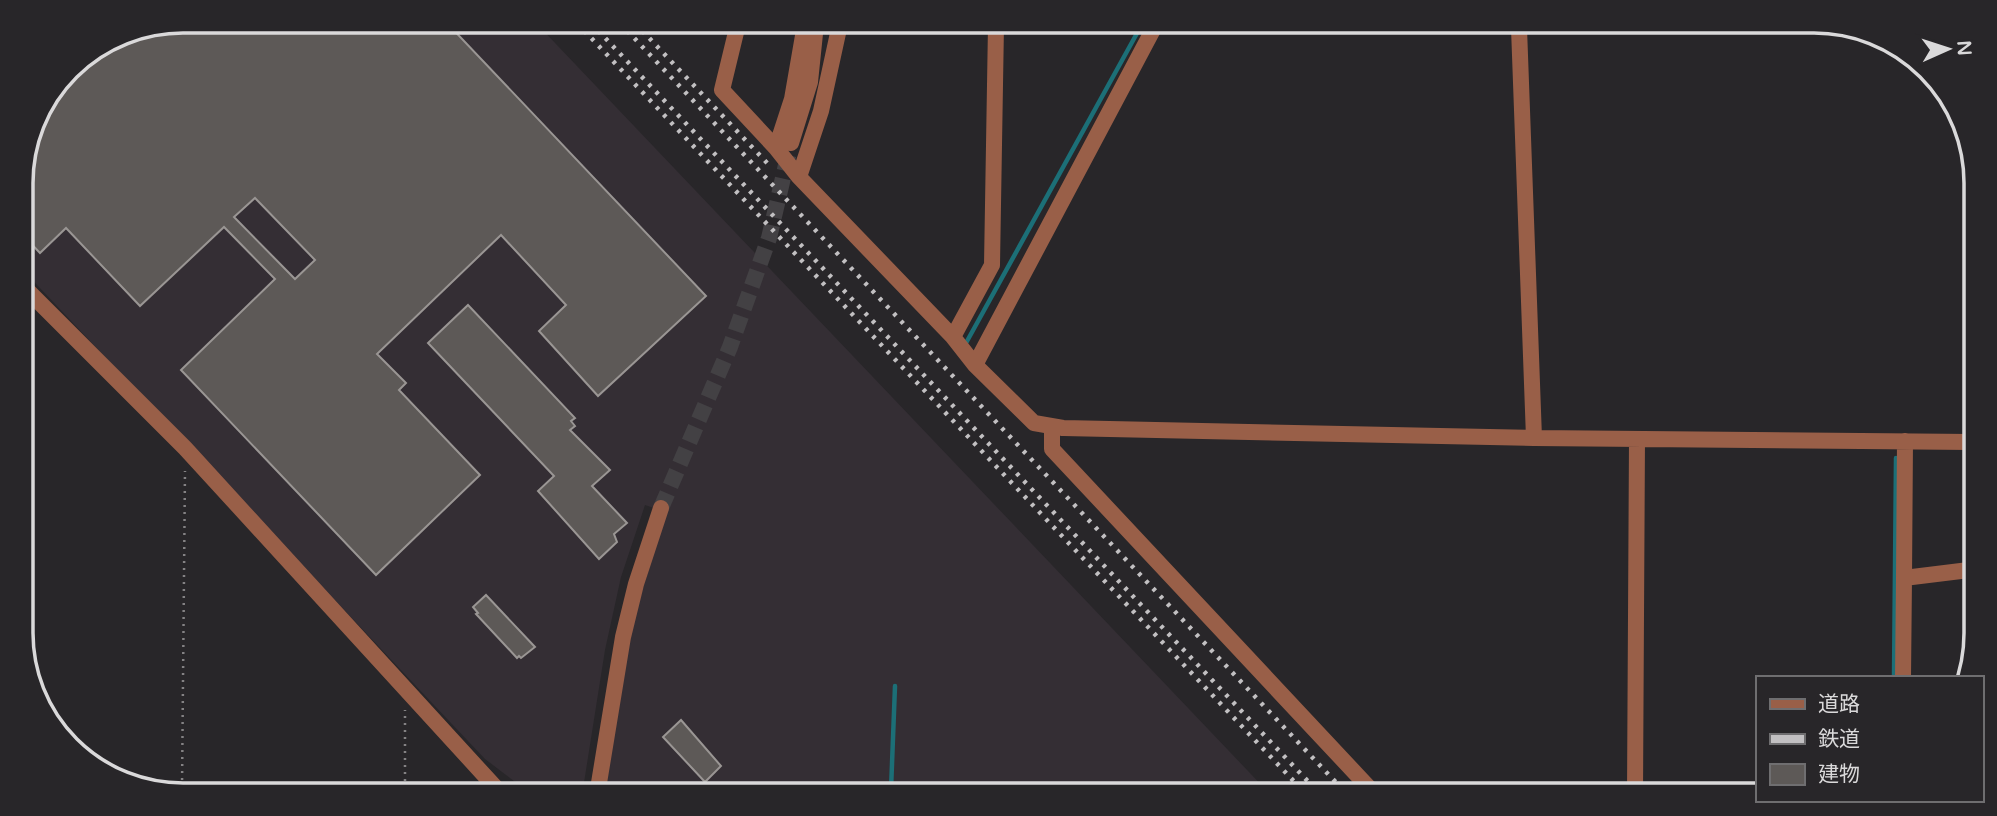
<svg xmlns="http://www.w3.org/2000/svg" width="1997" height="816" font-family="'Varela Round','Noto Sans JP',sans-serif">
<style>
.built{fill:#342e34}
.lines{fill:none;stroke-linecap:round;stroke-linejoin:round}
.stream{stroke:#1c6f77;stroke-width:4.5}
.building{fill:#5d5957;stroke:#9a9694;stroke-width:2;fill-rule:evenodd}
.minor-tunnel{stroke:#434144;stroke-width:16;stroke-dasharray:16 8;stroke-linecap:butt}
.path{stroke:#848284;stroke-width:2.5;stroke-dasharray:2 5;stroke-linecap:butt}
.minor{stroke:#995f48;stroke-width:16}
.rail{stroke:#c2c0c2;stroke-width:4.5;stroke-dasharray:3.5 7;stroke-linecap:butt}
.rim{fill:none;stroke:#dad9da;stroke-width:3.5}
</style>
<rect width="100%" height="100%" fill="#282629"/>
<path class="built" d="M183,21L536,23L1268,792L605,789L632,625L666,512L645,505L621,577L605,650L583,789L523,788L485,759L22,269L21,172L38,111L76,62L121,33Z"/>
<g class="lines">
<path class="stream" d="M966,343L1141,26
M1894,678L1896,458
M891,790L895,686"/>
</g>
<path class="building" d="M183,21L446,22L706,296L598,396L539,331L566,305L501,235L377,354L406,383L399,390L480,475L376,575L181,370L275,279L224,227L140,306L66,228L40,253L22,234L21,172L38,111L76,62L121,33ZM255,198L315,260L295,279L234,217Z
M468,305L575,418L571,421L575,426L570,430L610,470L592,486L627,523L614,534L617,542L599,559L538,491L554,476L428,343Z
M486,595L535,647L521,658L519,656L517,658L476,614L478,613L473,607Z
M681,720L721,766L705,782L663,737Z"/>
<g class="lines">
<path class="minor-tunnel" d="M661,508L730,347L769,238L789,152"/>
<path class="path" d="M182,787L185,471
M405,788V710"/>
<path class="minor" d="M738,24L722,90L776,148L792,99L805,24
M1519,28L1534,438
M791,143L810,82L816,24
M776,148L799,177L953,337L975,365L1034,423L1063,428L1534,438L1971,442
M799,177L821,111L840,24
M22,285L185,448L496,788
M953,337L992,265L996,25
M975,365L1155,26
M1052,427V449L1373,792
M1904,578L1905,441
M1903,678L1904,578L1969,570
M598,789L623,637L636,584L661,508
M1635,794L1637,439"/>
<path class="rail" d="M577,23L1304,792
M591,23L1318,792
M620,23L1345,792
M635,23L769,165"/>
</g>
<path d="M0 0H1997V816H0ZM183 33H1814A150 150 0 0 1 1964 183V633A150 150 0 0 1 1814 783H183A150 150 0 0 1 33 633V183A150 150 0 0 1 183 33Z" fill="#282629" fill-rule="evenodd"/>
<path class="rim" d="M183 33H1814A150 150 0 0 1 1964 183V633A150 150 0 0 1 1814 783H183A150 150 0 0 1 33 633V183A150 150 0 0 1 183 33Z"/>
<rect x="1756" y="676" width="228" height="126" fill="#282629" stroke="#6f6e70" stroke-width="2"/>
<rect x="1770" y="699" width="35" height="10" fill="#995f48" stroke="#6f6e70" stroke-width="2"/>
<text x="1818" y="711" font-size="21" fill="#dad9da">道路</text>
<rect x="1770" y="734" width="35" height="10" fill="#c2c0c2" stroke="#6f6e70" stroke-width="2"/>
<text x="1818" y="746" font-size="21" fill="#dad9da">鉄道</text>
<rect x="1770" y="764" width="35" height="21" fill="#5d5957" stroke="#6f6e70" stroke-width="2"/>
<text x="1818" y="781" font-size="21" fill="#dad9da">建物</text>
<g transform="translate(1948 49) rotate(87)" stroke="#282629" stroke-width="5" paint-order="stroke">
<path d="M0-5L12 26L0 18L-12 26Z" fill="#dad9da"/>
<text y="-10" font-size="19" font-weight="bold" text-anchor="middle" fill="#dad9da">N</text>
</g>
</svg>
